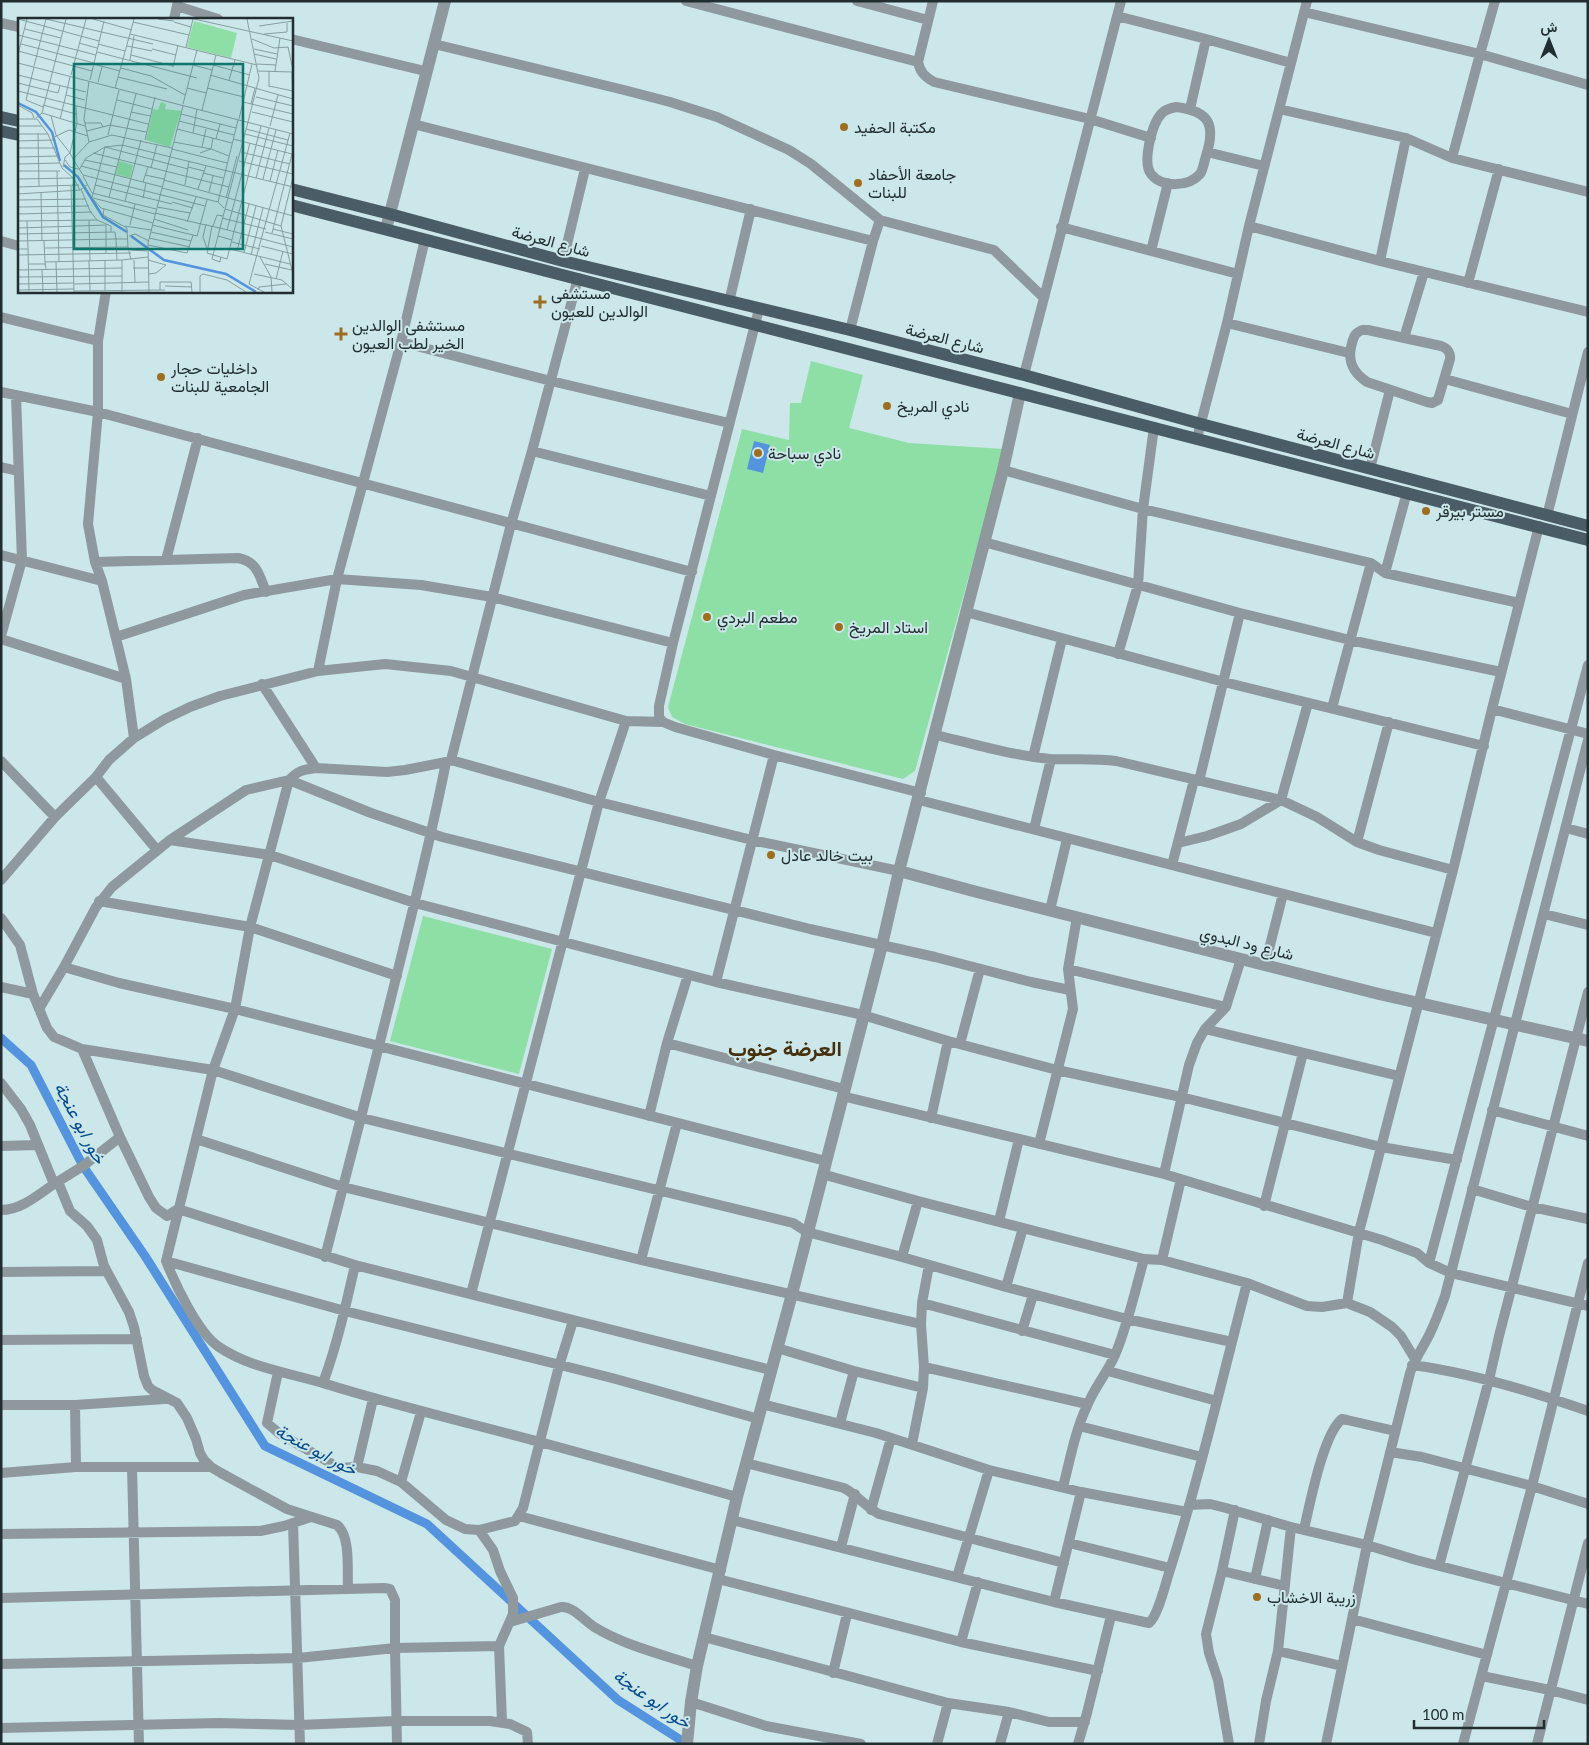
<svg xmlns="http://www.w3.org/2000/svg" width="1589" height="1745" font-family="Lato,Vazirmatn,sans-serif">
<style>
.green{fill:#8edfa5}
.water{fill:#5493dd}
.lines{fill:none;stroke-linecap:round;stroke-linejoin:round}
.canal{stroke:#5493dd;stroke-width:9}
.minor{stroke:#8e989d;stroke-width:10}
.tertiary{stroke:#8e989d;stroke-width:12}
.primary{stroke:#4a5c65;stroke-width:12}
.poi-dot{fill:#9d6e20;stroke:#cbe7ea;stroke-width:2}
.labels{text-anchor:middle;stroke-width:4;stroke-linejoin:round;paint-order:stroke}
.poi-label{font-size:16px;fill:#212d2e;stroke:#cbe7ea;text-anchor:start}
.street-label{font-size:16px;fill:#212d2e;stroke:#cbe7ea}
.water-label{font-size:18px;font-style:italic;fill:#064b8e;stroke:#cbe7ea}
.district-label{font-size:21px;font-weight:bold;fill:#46300b;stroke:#cbe7ea}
.inset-river{fill:none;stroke:#5493dd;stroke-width:2.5}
.inset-road{fill:none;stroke:#879d9f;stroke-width:1}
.view{fill:#0f766e;fill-opacity:0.15;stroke:#0f766e;stroke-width:2.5}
.inset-edge{fill:none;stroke:#212d2e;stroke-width:2.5}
</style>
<rect width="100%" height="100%" fill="#cbe7ea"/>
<path class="green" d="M811,361L863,375L849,428L909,443L1004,449L915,771L903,779L685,724L672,717L668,707L742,429L789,440L790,403H801Z
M423,916L552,949L519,1074L390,1041Z"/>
<path class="water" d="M754,441L770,445L763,473L747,469Z"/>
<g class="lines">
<path class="canal" d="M1,1038L31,1065L83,1166L145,1256L265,1446L427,1524L618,1700L687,1744"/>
<path class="minor" d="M686,1L918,62
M857,1L928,20
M933,1L918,62C920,72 925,77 934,82L1090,119L1151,138
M177,6L218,19
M1304,12L1480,54L1588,85
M1117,16L1206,39L1291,63
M174,19L178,1
M1,23L19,27
M291,39L425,71
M434,44L624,90L670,102L717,117L789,150L811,164L880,220L994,250L1044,298
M1176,107C1210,111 1216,125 1206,156C1204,162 1203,170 1200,174C1189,187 1162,188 1151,174C1142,162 1152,123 1162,113C1166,109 1171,108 1176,107Z
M1190,109L1206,39
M1279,109L1406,138L1452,158L1588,192
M413,124L873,241
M1207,152L1264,166
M1452,158L1480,54L1495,1
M1249,226L1380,261L1588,312
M1061,227L1238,274
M1,241L19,246
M1151,251L1168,183
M563,261L585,169
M1380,261L1406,138
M1468,283L1499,169
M106,291L98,341V412L88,524L95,562L102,581L126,679L134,738
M729,302L751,209
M1,317L98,341
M1227,323L1349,353
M850,330L873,241L880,220
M1362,330H1368L1441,346C1447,348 1451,353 1450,359L1438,400L1432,403L1427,402L1367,382C1352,372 1347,360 1352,343C1354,336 1355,333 1362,330Z
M1404,338L1424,272
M401,342L551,381L729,423
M1024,375L1121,1
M1445,379L1572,414
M1,392L98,412L692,572
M1197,438L1227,323L1249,226L1307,1
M532,451L711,496
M1,467L18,471
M1370,469L1390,390
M1003,470L1143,509L1371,563L1385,573L1519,603
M1547,516L1588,352
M984,542L1240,613L1350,640L1501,672
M1,555L102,581
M166,560L198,438
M95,562L238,558C258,562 259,575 266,592
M1385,573L1407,492
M966,612L1224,682L1484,746
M1,636L22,560L16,396
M116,637L244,595L337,579L421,585L492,597L673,643
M1,639L126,679
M1118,654L1138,585L1143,509L1154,427
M318,671L337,579L401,342L425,239
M262,684L316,768
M1332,708L1371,563
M1492,709L1588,734
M663,722L659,717V706L673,643L759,309
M936,735C973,744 1011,755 1050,759C1073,760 1094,758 1116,761L1281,800L1317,817L1357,842L1379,850L1453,870
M1588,740L1445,1296C1439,1312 1434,1327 1426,1341C1420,1352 1414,1361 1410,1373L1367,1545L1416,1560L1588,1604
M1033,757L1062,639
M451,760L599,802L752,840L899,871
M1,761L55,817
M446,762L405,770L387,772L316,768C302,770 299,770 289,780L250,927L235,1009L213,1070L166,1261C175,1284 198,1333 219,1347C250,1368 290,1373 326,1384C397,1406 469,1423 540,1442C606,1460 671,1478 737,1497
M96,777L157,850
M1199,781L1240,613
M919,800L1436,933
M1566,828L1588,834
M1034,829L1051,759
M170,840L270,855L415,903L716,982L863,1015L948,1041L1057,1070L1181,1097L1381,1147L1457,1160
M1357,842L1389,722
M1178,843L1207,836L1241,824L1281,800L1308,703
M1172,865L1194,780
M1,880L55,817L96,777L109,760L134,738L165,719L190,707L220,696L318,671L385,664L451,671L626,721L663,722L675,727L774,755L921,793
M99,901L250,927L397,976
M1050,910L1067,839
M1544,914L1588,925
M1,918L20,945L33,994L47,1028L54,1037L82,1049L213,1070L362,1118L793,1223L807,1232L902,1257L1006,1287L1127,1319L1232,1342
M1265,965L1283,894
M64,967L119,983L235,1009L826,1161
M1068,969L1226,1007
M716,982L774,755
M1,987L33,994
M39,1009L64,967L96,907L112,887L170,840L246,790L289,780L371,813L442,837L810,929L935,957L1031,982L1070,990
M1205,1029L1399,1076
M667,1043L844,1089
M960,1044L980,969
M82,1049L120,1137L149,1197L156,1208L167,1216L178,1209L355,1265L771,1370
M1,1083L21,1109L30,1125L54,1184L83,1166L120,1137
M842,1096L1164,1174L1382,1240L1417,1253L1429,1263L1451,1273L1588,1306
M1492,1110L1588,1136
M649,1116L667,1043L688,975
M931,1118L948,1041
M196,1139L343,1187L641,1260L921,1324
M1039,1144L1073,1009L1068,969L1077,917
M1,1146L38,1145
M822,1174L918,1201L1081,1243L1144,1259L1162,1260L1247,1283L1307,1306L1322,1307L1347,1303L1370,1312L1392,1327L1401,1336L1415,1359
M1164,1174L1189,1065L1197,1043L1205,1029L1226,1007L1241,959
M58,1182L70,1211L87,1226L97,1240L104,1266L129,1312L134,1327L144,1376L148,1386L152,1390L177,1403L187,1418L196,1439L200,1453L204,1460L211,1467L221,1473L287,1509L337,1525C351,1536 347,1571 348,1588
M1472,1189L1532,1207L1588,1219
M1264,1206L1303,1053
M1,1210C21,1210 38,1195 54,1184
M999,1221L1019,1139
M325,1257C347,1173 368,1090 389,1006C409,925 430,844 446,762L451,760L511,524L532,451L578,278
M902,1257L918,1201
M641,1260L677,1123
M1162,1260L1181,1179
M166,1261L345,1311L612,1378L759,1419
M1429,1263L1588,665
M1,1272L106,1271
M1006,1287L1023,1228
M471,1294L599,802L626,721
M922,1303L1115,1355
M1347,1303L1359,1232L1453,870L1492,709L1539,526
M1022,1331L1033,1295
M1,1340L137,1339
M777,1348L854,1371L923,1388
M1412,1365C1472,1373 1531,1391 1588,1411
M924,1367L921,1324L922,1303L929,1265
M1108,1371L1217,1401
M278,1372L267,1423L280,1434L339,1468L357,1467L377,1471L401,1482L446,1520L465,1529L479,1530L493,1550L500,1571L513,1598V1614L499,1646L502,1722
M323,1383C337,1345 346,1305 355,1265
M762,1404L876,1433L989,1470L1081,1492L1187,1512
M1,1405H75L165,1399
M75,1405L76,1467
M840,1423L854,1371
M1079,1426L1202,1457
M912,1444L923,1388L924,1367L1087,1404
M1390,1452L1422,1457L1532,1486L1588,1504
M746,1463L844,1488C857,1495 866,1507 879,1514L1064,1563
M132,1467L139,1744
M357,1467L373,1399
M1,1473L76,1467H211
M401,1482L421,1412
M1063,1487C1070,1460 1075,1431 1087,1406C1094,1388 1107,1373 1115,1355C1128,1324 1135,1291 1144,1259
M1189,1505L1210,1504L1226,1508L1291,1527L1367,1545L1352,1619L1487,1655
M871,1510L891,1438
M519,1516L721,1570
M732,1520L1054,1602L1149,1623C1158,1616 1165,1585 1169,1573C1199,1478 1222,1380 1247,1283
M293,1523L300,1744
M1304,1529C1310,1504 1323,1434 1342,1419L1347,1420L1395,1431
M479,1530L515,1521L523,1508L559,1366L573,1321
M1,1534L260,1531L284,1526L311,1517
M1069,1543L1170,1568
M841,1547L855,1494
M1439,1566L1489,1380L1499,1336L1588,992
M1222,1571L1285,1586
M957,1577L989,1470
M718,1579L961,1642L1098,1671
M1255,1579L1268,1520
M1,1598L384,1588L390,1589L395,1600V1648L499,1646
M1054,1602L1081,1492
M510,1622L561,1607C574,1606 585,1622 596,1628C626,1646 664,1655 697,1666
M704,1637L948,1703L1009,1712L1049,1722H1085
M961,1642L978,1582
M1278,1651L1342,1666
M1,1664L298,1658L395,1648L397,1744
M833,1673L847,1614
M1482,1676L1550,1690L1588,1700
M691,1702L766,1726L861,1744
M1,1728L219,1723L299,1725L396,1721H490L510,1724L527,1732L528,1744
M937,1744L948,1703
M1000,1744L1009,1712
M1078,1744L1087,1713L1111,1616
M1229,1744L1218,1680L1209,1653L1206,1634L1222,1571L1235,1510
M1259,1744L1266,1701L1278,1651L1291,1527
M1326,1744L1352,1619
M1463,1744L1532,1486L1588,1263
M1537,1744L1588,1543"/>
<path class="tertiary" d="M386,229L445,1
M899,871L977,892L1379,994L1588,1041
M687,1744L691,1702L697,1666L737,1497L792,1294L882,945L899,871L1003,470L1020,393"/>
<path class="primary" d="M1,117L19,121
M1,131L19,135
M291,189L390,214L563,261L850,330L1024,375L1201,424L1588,526
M291,205L1588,540"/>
</g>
<g class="poi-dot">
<circle cx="844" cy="127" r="5"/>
<circle cx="858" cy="183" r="5"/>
<path d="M537.5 294.5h5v5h5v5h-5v5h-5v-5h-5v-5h5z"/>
<path d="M338.5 326.5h5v5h5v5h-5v5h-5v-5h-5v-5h5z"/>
<circle cx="161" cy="377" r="5"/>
<circle cx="887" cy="406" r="5"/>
<circle cx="758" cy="453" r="5"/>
<circle cx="1426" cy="511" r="5"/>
<circle cx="707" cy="617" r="5"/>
<circle cx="839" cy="627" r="5"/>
<circle cx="771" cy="855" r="5"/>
<circle cx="1257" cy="1597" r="5"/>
</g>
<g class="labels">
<g class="poi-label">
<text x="854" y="133">مكتبة الحفيد</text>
<text x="868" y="180">جامعة الأحفاد<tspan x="868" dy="18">للبنات</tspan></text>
<text x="551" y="299">مستشفى<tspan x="551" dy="18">الوالدين للعيون</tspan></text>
<text x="352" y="331">مستشفى الوالدين<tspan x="352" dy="18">الخير لطب العيون</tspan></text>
<text x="171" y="374">داخليات حجار<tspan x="171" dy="18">الجامعية للبنات</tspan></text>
<text x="897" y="412">نادي المريخ</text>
<text x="768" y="459">نادي سباحة</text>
<text x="1436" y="517">مستر بيرقر</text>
<text x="717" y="623">مطعم البردي</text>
<text x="849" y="633">استاد المريخ</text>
<text x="781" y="861">بيت خالد عادل</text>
<text x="1267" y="1603">زريبة الاخشاب</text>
</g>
<g class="street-label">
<text transform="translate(551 241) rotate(15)" y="6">شارع العرضة</text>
<text transform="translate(945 338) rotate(14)" y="6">شارع العرضة</text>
<text transform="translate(1336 443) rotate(15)" y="6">شارع العرضة</text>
<text transform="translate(1247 943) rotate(14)" y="6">شارع ود البدوي</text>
</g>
<g class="water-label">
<text transform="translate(80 1123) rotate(62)" y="6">خور ابو عنجة</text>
<text transform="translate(316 1450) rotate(28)" y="6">خور ابو عنجة</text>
<text transform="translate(652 1699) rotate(35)" y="6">خور ابو عنجة</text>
</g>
<g class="district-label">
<text x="785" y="1056">العرضة جنوب</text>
</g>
</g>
<g transform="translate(18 18)">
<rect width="275" height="275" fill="#cbe7ea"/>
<path d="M176,3L219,15L213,40L169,29ZM143,84L148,86L147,91L163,93L152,129L128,122L135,91L140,92ZM101,143L115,147L112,160L98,156Z" fill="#8edfa5"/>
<path class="inset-river" d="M0,85L18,94L34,114L42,143M46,147L60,159L85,199L109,214M113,218L146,242L208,256L238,274"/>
<path class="inset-road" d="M0,1L81,23M28,1L135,26M75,1L114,12M140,1L156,3M176,1L275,23M229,1L241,60L230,104M115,4L171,17M156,4L173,9M241,8L275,3M7,11L43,20M112,16L239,47M246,16L269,14V5M0,17L78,37M234,21L256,30L270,29L275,52M61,25L79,30M3,26L76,45M80,26L107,33M109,28L134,33M168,29L175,1M134,31L158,37M236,31L259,36M0,33L74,53M79,34L179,60M0,36L9,1M236,36L258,41M113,37L155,48M112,42L116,18M0,45L275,116M75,46L102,53M239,46L258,47M175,47L194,52M195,47L232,57M16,48L28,1M16,49L8,82L25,89M155,49L160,27M103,50L133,58L167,77M240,53L274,54M251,53V69M257,53L262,20M274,54L275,89M0,57L68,74M53,57L68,1M192,57L275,81M100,59L149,71M72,62L86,3M211,62L217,42M71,63L66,101L71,124M80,64L84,49M0,65L40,75L42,68M251,68L275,73M97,70L116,1M169,70L188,75M189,70L226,79M0,73L130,106M48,77L67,82M238,79L275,88M99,82L134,91M225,84L275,96M46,85L52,59M165,86L179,32M233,86L237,70M0,87L14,95L16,100M25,87L58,96M184,92L198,37M113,94L132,98M234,94L275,104M24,95L67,108M163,96L218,110M33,98L38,117L52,135L59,105L58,88M18,100L24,95L48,1M0,101H19L30,116M42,101L46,85M221,101L234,46M161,103L216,117M230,104L202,210L275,229M67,105H83L85,109M0,108H24M252,108L260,77M159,111L214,125M228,111L270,122M69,113L92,107L128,114M20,115L21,168M175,115L179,91M0,116H30L39,138M227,116L275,128M90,117L101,72M34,120L51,112L70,118M198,121L202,106M215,121L274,136M127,122L137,79M0,123L35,122M156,124L193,131L211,138M104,127L275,169M104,127L87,129L74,180L83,190L135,205M184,129L188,111M0,130H37M154,130L94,117L71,124L55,141L65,157L187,188M154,131L209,145M223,134L272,146M75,135L211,169M182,135L193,131L195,120M0,139L39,138L44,150L56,161L55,168M47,142L52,149L60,151M67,142L99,149M221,143L275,156M0,146L42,145M63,148L144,169M45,149L47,139L52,135L55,141M170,149L186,153M133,150L139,126M61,152L68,140L87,129L170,151M0,153H42M39,153L41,244M185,155L205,160M127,157L146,161M65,158L74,175L138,191M238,160L251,110M0,161L56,160M56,161L62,172L69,167M245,161L258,112M146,162L275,198M252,163L260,132M125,164L130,149M77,167L154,186M167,167L171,143M53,168L56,274M0,169L61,167M144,170L200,184L206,190M63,171L72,193L79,202L93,208V214M180,171L188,148M191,174L195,158M23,175L24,223M0,176L62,172M91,179L118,76M75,180L137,196M125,180L128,165M208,180L219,138M0,182L68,181M107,183L123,122M154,184L175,190M200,184L220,102M0,189L71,188M139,189L172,195M86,191L85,197L109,210L110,229M207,191L263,208M137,195L183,206M0,196L74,194M204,200L248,211M136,201L170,212M71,202L72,243M0,203L79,202M169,204L178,179M183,206L202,210L200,218L214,222M188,206L185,219L190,233M112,207L117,186M134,207L179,218L189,182M88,208V236M107,208L133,212M194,208L189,235L209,241L243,108M195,208L199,197L205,198M0,210L89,207M255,211L275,216M209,212L232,125M133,214L173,223M247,214L275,221M254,215L274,136M0,216L97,214L98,221H109M111,218L117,216L131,223M200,218L194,241L202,244L203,239M131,220L172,229M0,223L98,221L99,242M26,223L27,244M214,224L242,231M130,227L169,235L175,217M243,228L275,236M27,230L110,229L113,242M0,231H10L9,203M10,231L11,273M212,231L272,246M113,232L129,233M219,233L231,186M226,235L238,188M0,237L113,235M233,237L245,190M242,239L253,259L254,274M87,242V273M104,242L130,239M116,242L117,264M130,242L148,247L138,255L131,256M71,243L72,273M38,244L39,274M11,246H27M247,246L274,252M115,250H131M24,251L25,274M28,251L27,244L104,242V274M0,252L104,250M274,252L263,208L275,159M236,256L264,262L273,270M0,259L104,258M258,261L265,233M0,266L56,265M56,266L131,264M147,268L174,269M0,272L56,271M142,272V264H173L174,274M240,272L241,269L268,266M56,273L147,272M131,274L130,225L165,88M182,274V258L185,256L209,262L228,274M246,274L231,266L272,115"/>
<path class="view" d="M56,46H225V231H56Z"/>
<rect width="275" height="275" class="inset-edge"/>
</g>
<rect width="1589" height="1745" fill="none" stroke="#212d2e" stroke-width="5"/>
<g transform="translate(1549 40)" stroke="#cbe7ea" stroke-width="4" paint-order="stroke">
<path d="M0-4L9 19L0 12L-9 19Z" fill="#212d2e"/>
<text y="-8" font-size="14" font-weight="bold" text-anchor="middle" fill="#212d2e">ش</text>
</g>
<path d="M1414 1720v8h130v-8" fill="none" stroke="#212d2e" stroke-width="2.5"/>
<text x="1422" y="1720" font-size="15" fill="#212d2e" stroke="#cbe7ea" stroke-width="4" paint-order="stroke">100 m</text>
</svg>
